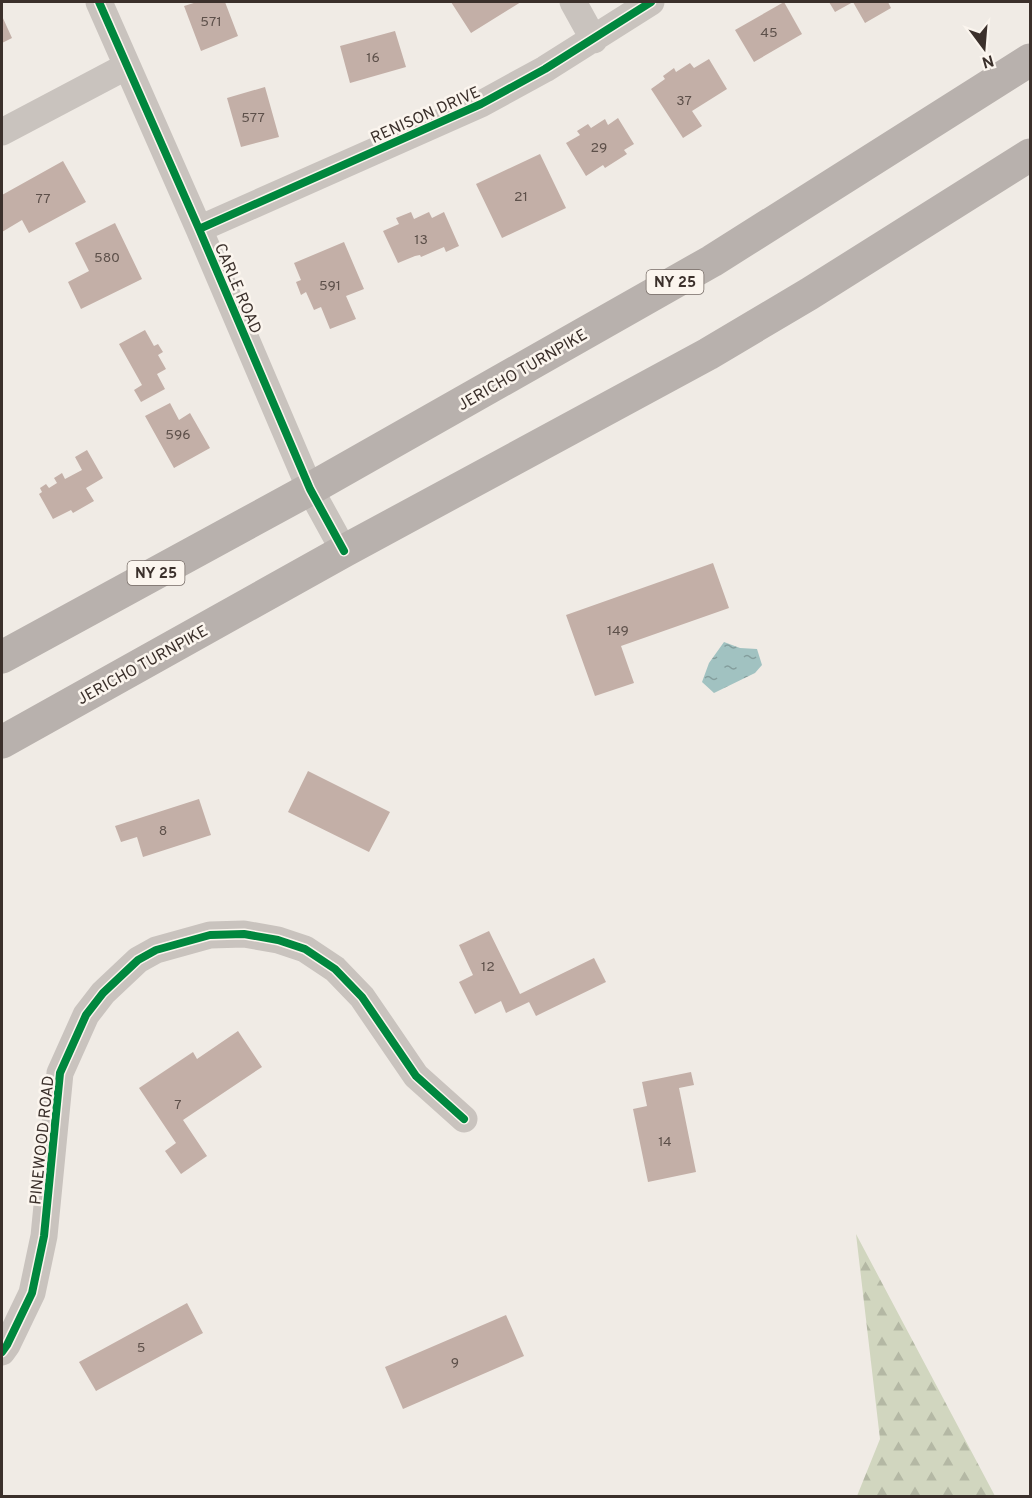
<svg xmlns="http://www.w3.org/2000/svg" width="1032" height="1498" font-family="Overpass,sans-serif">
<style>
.forest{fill:url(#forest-firs)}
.water{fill:url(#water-ripples)}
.building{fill:#c3afa7}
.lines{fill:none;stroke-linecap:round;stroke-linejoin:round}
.minor{stroke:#c9c3be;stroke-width:27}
.major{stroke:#b8b1ad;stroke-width:33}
.cycleway-casing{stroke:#fbf5ee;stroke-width:11}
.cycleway{stroke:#00873e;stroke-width:8}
.labels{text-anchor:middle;stroke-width:5;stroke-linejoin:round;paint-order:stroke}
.number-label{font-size:14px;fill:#5d504a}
.shield{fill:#fbf5ee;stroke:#756b66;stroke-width:1.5}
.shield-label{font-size:15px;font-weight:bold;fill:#3b302b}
.street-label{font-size:16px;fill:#3b302b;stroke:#fbf5ee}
</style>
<defs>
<pattern id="forest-firs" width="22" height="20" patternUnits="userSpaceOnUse" patternTransform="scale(1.5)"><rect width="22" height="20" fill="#d1d6bf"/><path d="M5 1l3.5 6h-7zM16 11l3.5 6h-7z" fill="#b4b8a4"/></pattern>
<pattern id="water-ripples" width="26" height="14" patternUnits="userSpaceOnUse" patternTransform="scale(1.5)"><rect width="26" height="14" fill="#a1c2c1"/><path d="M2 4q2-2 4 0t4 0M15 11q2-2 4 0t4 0" fill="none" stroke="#849e9d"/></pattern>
</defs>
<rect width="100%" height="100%" fill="#f0ebe5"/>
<path class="forest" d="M856,1234L995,1496H857L880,1439Z"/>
<path class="water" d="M724,642L740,648L757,649L762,665L755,673L714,693L702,682L709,663Z"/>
<path class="building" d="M197,2H225L238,36L201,51L184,6Z
M451,2H521L471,33Z
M784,2L802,34L754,62L735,30Z
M829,2H888L891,8L865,23L853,2L835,12Z
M2,16L12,38L2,43Z
M395,31L406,67L350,83L340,46Z
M709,59L727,89L692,111L702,126L683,138L651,89L665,79L663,76L674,68L676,72L690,63L694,68Z
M265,87L279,137L241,147L227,98Z
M618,118L634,144L624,150L627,154L605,168L603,165L586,176L566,143L580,135L577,131L588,124L591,128L605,119L608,125Z
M540,154L566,208L502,238L476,184Z
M63,161L86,202L29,233L22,220L2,232V195Z
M411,212L414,219L429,212L432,218L444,212L459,246L446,252L444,247L421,257L420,255L415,256L398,263L383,231L399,224L396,218Z
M115,223L142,279L81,309L68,282L89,271L75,243Z
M344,242L364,289L346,296L356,319L330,329L321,307L314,310L306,292L301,295L296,282L301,280L294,263Z
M145,330L154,346L158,344L163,352L158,355L166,369L157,374L165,389L141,402L134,390L142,385L119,344Z
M170,403L179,420L190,413L210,448L174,468L145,416Z
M87,450L103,478L86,488L94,501L73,513L71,510L53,519L39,494L42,492L40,488L46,484L49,488L57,483L54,478L62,473L65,479L82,470L75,457Z
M713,563L729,608L621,646L634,683L595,696L566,615Z
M308,771L390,812L369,852L288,812Z
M199,799L211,835L143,857L137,837L121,842L115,826Z
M489,931L520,994L594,958L606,982L536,1016L529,1002L506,1013L501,1001L475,1014L459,982L473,975L459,945Z
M238,1031L262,1067L183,1120L207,1156L181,1174L165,1151L176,1143L139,1088L193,1052L197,1059Z
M691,1072L694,1085L679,1088L696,1172L648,1182L633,1109L647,1106L642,1082Z
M187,1303L203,1333L96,1391L79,1362Z
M506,1315L524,1356L403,1409L385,1367Z"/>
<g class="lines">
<path class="minor" d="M99,2L199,229L310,489L344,551
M573,2L594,40
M2,132L127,66
M199,229L481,104L545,69L651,2
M2,1352L7,1345L32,1293L44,1236L60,1073L86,1015L103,993L138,960L156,950L210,935L244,934L278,940L305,949L335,969L362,997L416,1076L464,1119"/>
<path class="major" d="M2,657L310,489L712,261L1030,60
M2,742L344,551L708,354L809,294L1030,155"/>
<g class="cycleway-casing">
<path id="cycleway" d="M99,2L199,229L310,489L344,551
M199,229L481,104L545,69L651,2
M2,1352L7,1345L32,1293L44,1236L60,1073L86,1015L103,993L138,960L156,950L210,935L244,934L278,940L305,949L335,969L362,997L416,1076L464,1119"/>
</g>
<use href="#cycleway" class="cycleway"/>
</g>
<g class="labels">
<g class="number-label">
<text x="211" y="26">571</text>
<text x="769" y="37">45</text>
<text x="373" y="62">16</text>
<text x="684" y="105">37</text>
<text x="253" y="122">577</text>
<text x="599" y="152">29</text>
<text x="521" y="201">21</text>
<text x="43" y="203">77</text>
<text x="421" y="244">13</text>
<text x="107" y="262">580</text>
<text x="330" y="290">591</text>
<text x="178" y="439">596</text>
<text x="618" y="635">149</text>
<text x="163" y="835">8</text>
<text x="488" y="971">12</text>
<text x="178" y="1109">7</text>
<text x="665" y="1146">14</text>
<text x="141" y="1352">5</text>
<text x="455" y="1367">9</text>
</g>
<g class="shield">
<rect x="646.5" y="270" width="57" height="24" rx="4.5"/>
<rect x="127.5" y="561" width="57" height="24" rx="4.5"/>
</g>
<g class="shield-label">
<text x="675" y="287">NY 25</text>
<text x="156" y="578">NY 25</text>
</g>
<g class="street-label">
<text transform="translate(425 114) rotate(-24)" y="6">RENISON DRIVE</text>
<text transform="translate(239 288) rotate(67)" y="6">CARLE ROAD</text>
<text transform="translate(522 369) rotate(-30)" y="6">JERICHO TURNPIKE</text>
<text transform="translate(142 664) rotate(-29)" y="6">JERICHO TURNPIKE</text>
<text transform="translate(41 1140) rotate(-84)" y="6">PINEWOOD ROAD</text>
</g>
</g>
<rect width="1032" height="1498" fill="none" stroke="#3b302b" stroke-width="6"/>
<g transform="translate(984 48) rotate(164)" stroke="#fbf5ee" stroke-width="4.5" paint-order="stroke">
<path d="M0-4.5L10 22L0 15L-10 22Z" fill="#3b302b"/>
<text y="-9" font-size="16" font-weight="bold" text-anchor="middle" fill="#3b302b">N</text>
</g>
</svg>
